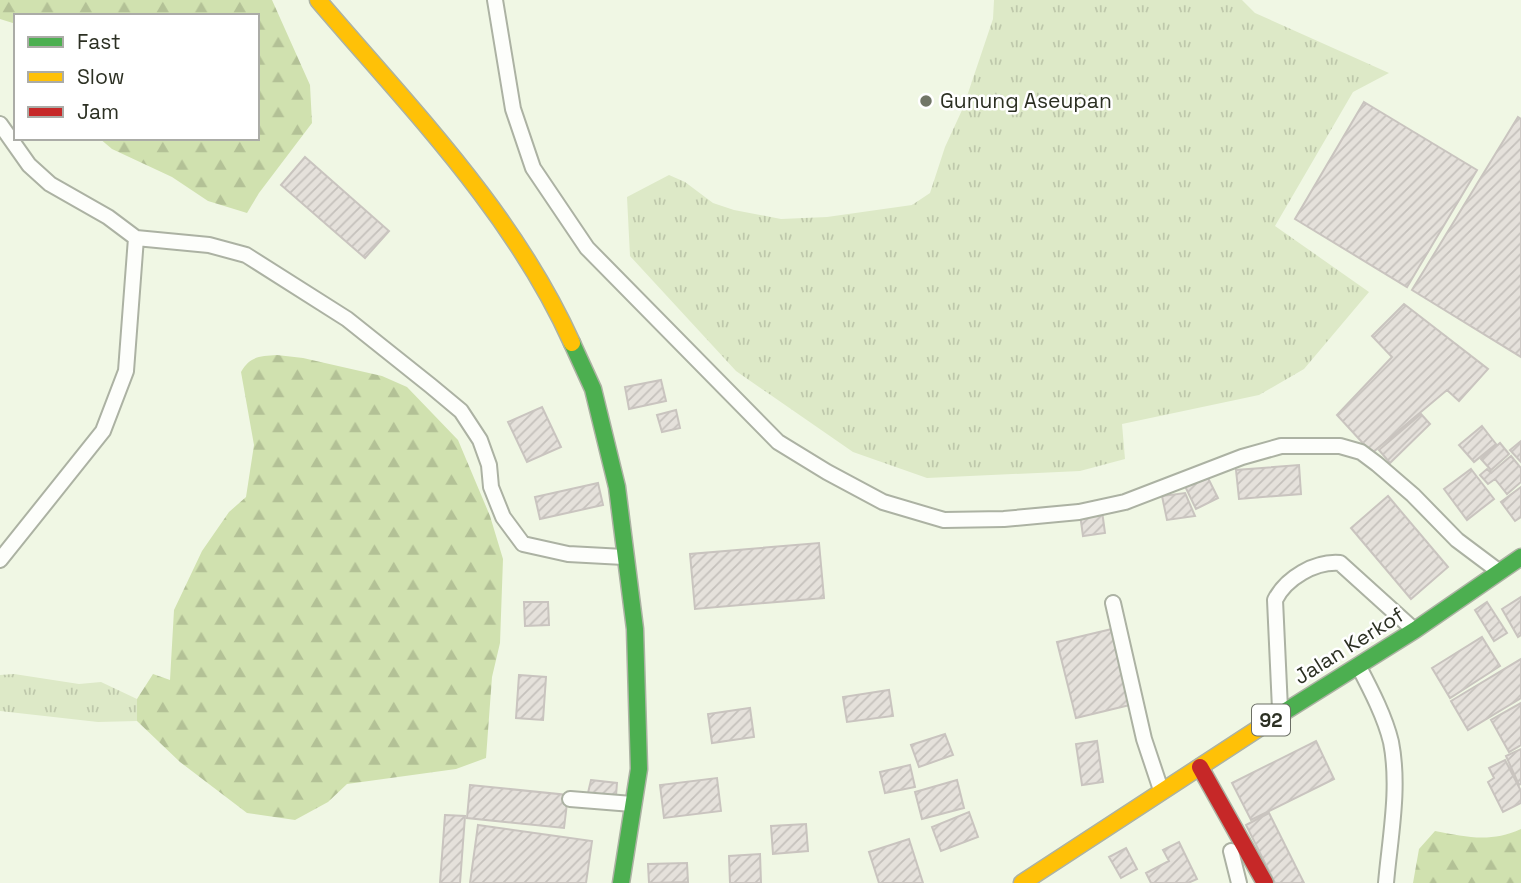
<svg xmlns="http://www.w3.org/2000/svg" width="1521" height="883" font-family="'Space Grotesk',sans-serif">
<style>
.grass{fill:url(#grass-tufts)}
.forest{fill:url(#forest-firs)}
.building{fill:url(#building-hatch);stroke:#c9c4bf;stroke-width:2}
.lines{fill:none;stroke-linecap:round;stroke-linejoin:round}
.lane-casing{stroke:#acb2a3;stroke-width:18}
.fast-casing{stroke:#acb2a3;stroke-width:19}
.slow-casing{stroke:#acb2a3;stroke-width:19}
.jam-casing{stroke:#acb2a3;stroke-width:19}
.lane{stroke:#fdfefb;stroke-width:14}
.fast{stroke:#4caf50;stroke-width:16}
.slow{stroke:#ffc107;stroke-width:16}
.jam{stroke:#c62828;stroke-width:16}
.poi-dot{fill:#717667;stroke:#fff;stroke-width:2.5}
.labels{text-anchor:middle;stroke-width:5;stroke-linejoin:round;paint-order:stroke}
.shield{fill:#fff;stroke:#6b6e65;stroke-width:2}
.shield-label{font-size:19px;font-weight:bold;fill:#2c3023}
.poi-label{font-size:21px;fill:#2c3023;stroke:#fff;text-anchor:start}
.street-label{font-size:21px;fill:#2c3023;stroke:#fff}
</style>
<defs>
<pattern id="grass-tufts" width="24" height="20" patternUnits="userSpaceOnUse" patternTransform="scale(1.75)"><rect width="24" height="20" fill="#dde9c7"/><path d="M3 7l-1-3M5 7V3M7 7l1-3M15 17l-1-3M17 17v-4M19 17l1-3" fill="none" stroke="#bec8ab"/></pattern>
<pattern id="forest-firs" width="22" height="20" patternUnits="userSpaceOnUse" patternTransform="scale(1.75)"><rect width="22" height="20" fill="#d0e1af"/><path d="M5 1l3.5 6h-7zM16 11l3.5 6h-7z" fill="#b3c196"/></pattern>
<pattern id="building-hatch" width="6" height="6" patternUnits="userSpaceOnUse" patternTransform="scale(1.75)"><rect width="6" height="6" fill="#e5e1db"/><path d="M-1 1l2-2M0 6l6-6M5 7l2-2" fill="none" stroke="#c5c1bc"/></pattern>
</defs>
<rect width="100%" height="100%" fill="#f0f7e4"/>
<path class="grass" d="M994,0H1242L1255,13L1389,73L1353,92L1275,226L1369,292L1304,369L1259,395L1122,424L1125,459L1080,471L927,478L853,452L736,371L630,256L627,197L669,175L685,182L713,203L734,210L781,219L827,217L912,205L930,193L945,147L963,108L993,19Z
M14,674L79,684L101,682L137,699V721L98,722L0,711V675Z"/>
<path class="forest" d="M0,0H272L310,85L312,123L259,193L247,213L208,201L172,177L112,149L99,138H257V16H16V24L0,19Z
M277,355L303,358L382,376L407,387L458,440L490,516L503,559L500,643L492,677L486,758L456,769L347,784L328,802L295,820L247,813L180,762L137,721V699L153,674L170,680L174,610L202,551L229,512L246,497L254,445L241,372C250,356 260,356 277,355Z
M1521,829V883H1413L1419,849L1435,831C1467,837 1490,843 1521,829Z"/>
<path class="building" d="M1364,102L1477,170L1407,287L1295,219Z
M1518,117L1521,119V357L1412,290Z
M305,157L389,231L365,258L281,185Z
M1404,304L1488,369L1459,401L1447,390L1372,453L1337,415L1392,357L1372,336Z
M661,380L666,401L629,409L625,387Z
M542,407L561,447L527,462L508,422Z
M676,410L680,428L662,432L657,415Z
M1421,414L1430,424L1390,463L1379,450Z
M1482,426L1496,444L1474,462L1459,445Z
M1521,441V462L1510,450Z
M1500,443L1509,454L1491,470L1481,459Z
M1511,456L1521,468V482L1507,494L1495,479L1488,484L1480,475L1487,469L1491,473Z
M1299,465L1301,494L1239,499L1236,470Z
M1471,469L1494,499L1467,520L1444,489Z
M1205,472L1218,498L1196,509L1183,482Z
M598,483L603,505L540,519L535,497Z
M1521,487V517L1515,521L1501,502Z
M1185,493L1195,516L1167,520L1162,496Z
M1388,496L1448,567L1411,599L1351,528Z
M1102,511L1105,533L1083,536L1080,514Z
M819,543L824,598L695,609L690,554Z
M1521,597V635L1518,637L1502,609Z
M524,602H548L549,625L525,626Z
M1487,602L1507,633L1494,641L1475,610Z
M1116,628L1134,704L1076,718L1057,642Z
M1482,637L1500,666L1450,698L1432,668Z
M1521,659V698L1468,730L1451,701Z
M519,675L546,677L543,720L516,718Z
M889,690L893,716L847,722L843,697Z
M1521,703V745L1509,752L1491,720Z
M750,708L754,737L712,743L708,714Z
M945,734L953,755L919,767L911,745Z
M1097,741L1103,782L1082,785L1076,744Z
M1316,741L1334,779L1251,820L1232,783Z
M1521,749V784L1519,785L1506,756Z
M1505,760L1521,791V803L1503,812L1488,782L1494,778L1489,768Z
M910,765L915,787L885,793L880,772Z
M717,778L721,811L664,818L660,785Z
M591,780L617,783L616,796L588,793Z
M957,780L964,808L922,819L915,792Z
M470,785L568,795L564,828L467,818Z
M969,812L978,837L941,851L932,827Z
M1269,813L1304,883H1275L1246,825Z
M445,815L465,816L460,883H440Z
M806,824L808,851L773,854L771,826Z
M478,825L592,841L586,883H470Z
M909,839L923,883H879L869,852Z
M1179,842L1197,879L1188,883H1151L1146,873L1169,861L1163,850Z
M1126,848L1137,869L1121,878L1109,857Z
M760,854L761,883H730L729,856Z
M687,863L688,882L649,883L648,864Z"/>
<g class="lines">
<g class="lane-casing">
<path id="lane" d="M495,0L513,109L533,168L587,248L778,442L827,472L883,502L944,520L1004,519L1079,512L1125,502L1242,457L1281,446H1340L1361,452L1377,464L1413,495L1457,540L1497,570
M0,124L29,165L50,184L108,217L136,238L209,245L246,255L347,319L431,386L461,411L480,440L489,465L491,487L503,517L523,544L568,554L624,557
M0,560L103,431L126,371L136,238
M1113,603L1144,739L1161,790
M1359,667C1371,690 1385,717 1391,742C1400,788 1390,837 1386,883
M1280,709L1275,600C1286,578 1315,561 1340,563L1413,629
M570,799L632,804
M1231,851L1239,883"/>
</g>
<g class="fast-casing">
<path id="fast" d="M572,343L593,389L617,487L635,629L639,769L621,883
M1273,719L1415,630L1521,557"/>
</g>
<g class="slow-casing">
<path id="slow" d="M318,0C410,108 513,212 572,343
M1022,883L1273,719"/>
</g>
<g class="jam-casing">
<path id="jam" d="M1200,767L1265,883"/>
</g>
<use href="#lane" class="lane"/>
<use href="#fast" class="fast"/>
<use href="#slow" class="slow"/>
<use href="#jam" class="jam"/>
</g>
<circle class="poi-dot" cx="926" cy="101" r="7"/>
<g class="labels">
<rect class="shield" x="1252" y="704.5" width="38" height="31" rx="5"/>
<g class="shield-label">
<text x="1271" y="727">92</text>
</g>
<g class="poi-label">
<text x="940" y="108">Gunung Aseupan</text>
</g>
<g class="street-label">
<text transform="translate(1349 646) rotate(-32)" y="7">Jalan Kerkof</text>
</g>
</g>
<rect x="14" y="14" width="245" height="126" fill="#ffffff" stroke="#abaca7" stroke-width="2"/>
<rect x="28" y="37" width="35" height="10" fill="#4caf50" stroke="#abaca7" stroke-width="2"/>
<text x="77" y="49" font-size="21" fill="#2c3023">Fast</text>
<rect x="28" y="72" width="35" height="10" fill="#ffc107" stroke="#abaca7" stroke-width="2"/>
<text x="77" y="84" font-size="21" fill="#2c3023">Slow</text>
<rect x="28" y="107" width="35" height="10" fill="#c62828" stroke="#abaca7" stroke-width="2"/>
<text x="77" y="119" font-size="21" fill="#2c3023">Jam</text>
</svg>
